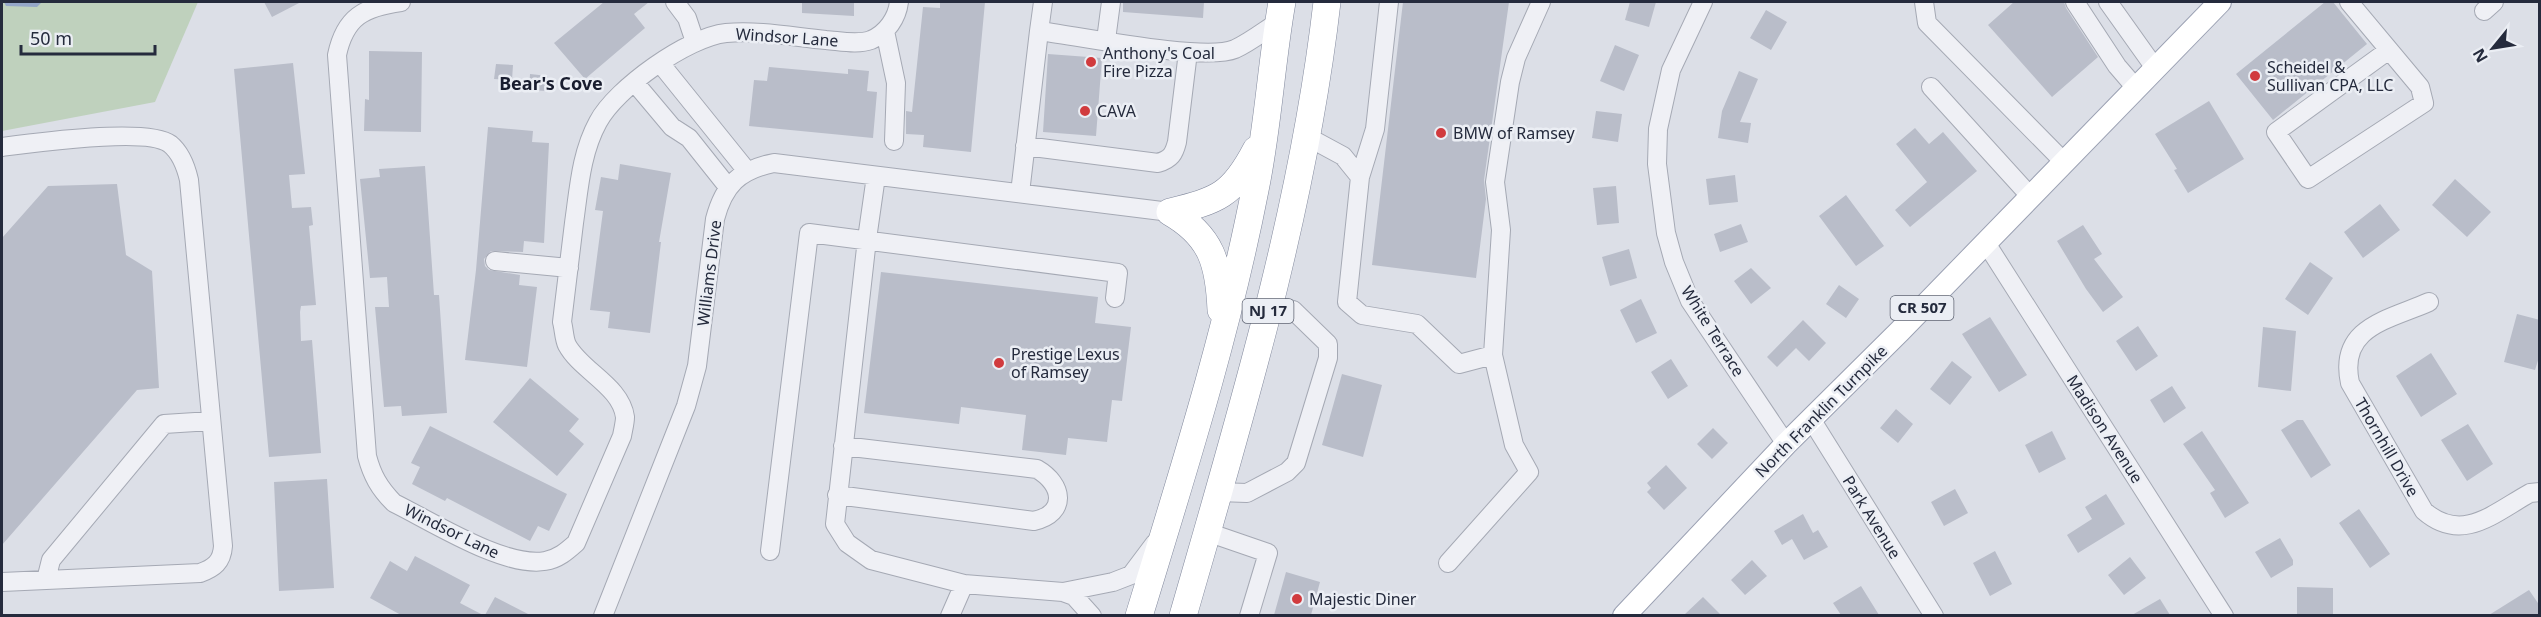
<svg xmlns="http://www.w3.org/2000/svg" width="2541" height="617" font-family="'Noto Sans',sans-serif">
<style>
.green{fill:#bfd1bd}
.water{fill:#95a7c8}
.building{fill:#b9bdc9}
.lines{fill:none;stroke-linecap:round;stroke-linejoin:round}
.minor-casing{stroke:#a5a9b4;stroke-width:20}
.major-casing{stroke:#9ba1b3;stroke-width:24}
.highway-casing{stroke:#838a9e;stroke-width:28}
.minor{stroke:#eff0f5;stroke-width:18}
.major{stroke:#fff;stroke-width:22}
.highway{stroke:#fff;stroke-width:27}
.poi-dot{fill:#d13b3e;stroke:#ebeef4;stroke-width:2}
.labels{text-anchor:middle;stroke-width:5;stroke-linejoin:round;paint-order:stroke}
.shield{fill:#ebeef4;stroke:#606674;stroke-width:1.5}
.shield-label{font-size:15px;font-weight:bold;fill:#252b3d}
.street-label{font-size:16px;fill:#252b3d;stroke:#ebeef4}
.poi-label{font-size:16px;fill:#252b3d;stroke:#ebeef4;text-anchor:start}
.neighbourhood-label{font-size:18px;font-weight:bold;fill:#181c2e;stroke:#ebeef4}
</style>
<rect width="100%" height="100%" fill="#dcdfe7"/>
<path class="green" d="M2,2H198L155,102L2,131Z"/>
<path class="water" d="M4,2H42L37,7L6,6Z"/>
<path class="building" d="M264,2H301L272,17Z
M604,2H649L634,14L645,28L585,79L554,43Z
M802,2H854V16L802,13Z
M940,2H985L971,152L923,147L924,135L906,134V111L912,112L923,7L940,8Z
M1123,2H1204L1203,18L1123,12Z
M1403,2H1509L1484,180L1486,199L1476,278L1372,265Z
M1630,2H1656L1649,27L1625,20Z
M2014,2H2064L2066,8L2098,57L2052,97L1988,25Z
M2325,2H2333L2367,44L2273,120L2236,74Z
M1766,10L1787,22L1771,50L1750,38Z
M1615,45L1639,55L1624,91L1600,81Z
M369,51L422,52L421,132L364,131L365,99L369,100Z
M1048,54L1102,58L1096,136L1043,132Z
M293,63L305,174L289,175L292,208L311,207L313,225L309,226L316,305L301,306L300,312L301,341L312,340L321,453L269,457L234,69Z
M496,64L513,65L512,80L494,79Z
M769,67L848,74V69L869,71L867,91L877,92L873,138L749,126L754,80L767,81Z
M1739,71L1758,79L1740,122L1751,123L1748,143L1718,138L1722,111Z
M530,74L548,76L547,91L529,90Z
M2209,101L2244,159L2188,193L2174,170L2177,169L2155,134Z
M1596,111L1622,114L1618,142L1592,138Z
M488,127L533,131L532,142L549,143L544,243L524,241L523,252L491,251L484,259L485,266L489,270L520,275L519,285L537,287L527,367L465,360L476,270Z
M1915,128L1929,144L1943,132L1977,171L1910,227L1895,210L1927,182L1896,144Z
M620,164L671,173L659,242H661L650,333L608,328L610,312L590,310L603,211L595,210L601,177L618,180Z
M425,166L434,295H439L447,413L402,416L401,406L384,407L375,307H389L387,277L370,278L360,179L380,177L379,169Z
M1735,175L1738,202L1709,205L1706,179Z
M2455,179L2491,212L2467,237L2432,205Z
M117,184L126,255L152,271L159,388L137,390L2,545V238L48,186Z
M1616,186L1619,223L1597,225L1593,188Z
M1846,195L1884,246L1856,266L1819,216Z
M2380,204L2400,230L2363,258L2344,232Z
M1741,224L1748,242L1720,252L1714,234Z
M2083,225L2102,254L2094,259L2123,297L2103,312L2086,289L2057,241Z
M1629,249L1637,278L1610,286L1602,257Z
M2310,262L2333,278L2308,315L2285,299Z
M1751,268L1771,288L1751,304L1734,281Z
M881,272L1098,297L1095,323L1131,327L1122,401L1112,400L1107,442L1068,438L1066,455L1022,450L1026,415L961,407L959,424L864,413Z
M1839,285L1859,299L1846,318L1826,304Z
M1641,299L1657,333L1636,343L1620,310Z
M2517,314L2540,320V354L2535,370L2504,362Z
M1990,317L2027,375L1999,392L1962,334Z
M1803,320L1826,343L1809,361L1796,348L1777,367L1767,357Z
M2138,326L2158,356L2136,371L2116,341Z
M2263,327L2296,331L2291,391L2258,387Z
M2431,353L2457,394L2421,417L2396,376Z
M1671,359L1688,386L1668,399L1651,372Z
M1952,361L1972,377L1950,405L1930,389Z
M1342,374L1382,385L1363,457L1322,445Z
M530,378L579,419L569,431L584,444L557,476L493,422Z
M2172,386L2186,408L2164,423L2150,400Z
M1896,409L1913,424L1898,443L1880,428Z
M2297,420H2303L2331,465L2311,478L2281,430Z
M2468,424L2493,464L2467,481L2441,440Z
M430,426L567,494L549,531L538,526L530,541L447,498L445,501L412,484L420,467L411,463Z
M1713,428L1728,443L1712,459L1697,444Z
M2052,431L2066,459L2039,473L2025,445Z
M2202,431L2249,503L2225,518L2210,493L2215,490L2183,444Z
M1666,465L1687,488L1664,510L1647,492L1651,488L1647,483Z
M327,479L334,588L279,591L274,482Z
M1955,489L1968,513L1944,526L1931,502Z
M2106,494L2125,524L2078,553L2067,535L2092,519L2085,507Z
M2359,509L2390,554L2370,568L2339,523Z
M1803,514L1813,533L1818,530L1828,547L1804,560L1792,539L1782,545L1774,531Z
M2280,538L2293,560V565L2271,578L2255,552Z
M1995,551L2012,584L1990,596L1973,563Z
M415,556L470,585L460,603L483,615H401L370,598L390,561L407,571Z
M2130,557L2146,578L2124,595L2108,575Z
M1752,560L1767,576L1745,595L1731,580Z
M1286,572L1320,582L1311,615H1274Z
M1861,586L1879,615H1841L1833,603Z
M2297,587L2333,588V615H2297Z
M2529,590L2540,606V615H2489Z
M495,597L530,615H485Z
M1703,597L1721,615H1684Z
M2160,599L2170,615H2132Z"/>
<g class="lines">
<g class="minor-casing">
<path id="minor" d="M401,2C364,7 345,17 337,55L367,456C372,475 379,488 394,503C431,521 504,568 545,561C558,559 567,551 576,543L622,436C623,430 625,423 625,417C621,386 581,371 567,345C564,339 564,329 562,322C566,289 570,256 574,223C579,188 581,153 598,122C616,88 688,37 726,33C759,30 794,37 826,40C840,41 858,45 871,40C887,33 897,18 899,2
M675,2L687,18L695,42
M1389,2L1375,129L1360,177L1347,302L1362,315L1417,324L1459,364L1493,355L1514,445L1529,472L1448,563
M1703,2L1671,70L1658,129L1657,164L1666,233L1674,262L1690,301L1786,444
M1924,2L1927,23L2064,162
M2075,2L2117,66L2135,87
M2108,2L2155,68
M2349,2L2420,87L2424,103L2308,179L2276,132L2389,50
M2484,11L2494,2
M885,31L896,83L894,141
M1039,31L1043,2
M1106,40L1111,2
M660,63L747,171
M635,83L672,127L689,138L728,187
M1931,87L2031,197
M1306,136L1343,156L1360,177
M1025,146L1158,163C1171,159 1174,154 1177,142L1188,52
M2,147C32,143 148,127 170,144C181,153 186,167 189,180L223,546C222,562 214,568 200,573L2,582
M876,176L867,239L835,524L847,543L871,560L964,584L1063,592
M1020,193L1039,31C1078,36 1205,62 1235,49C1250,42 1264,31 1278,22
M1986,243L2224,616
M495,261L569,268
M2429,302C2388,320 2338,327 2350,383L2424,511C2462,544 2494,513 2530,493L2540,492
M1493,355L1501,230L1495,182L1510,82L1516,58L1541,2
M1811,419L1934,616
M1218,492L1247,493L1287,472L1296,463L1328,358V344L1293,310L1270,305
M837,495L1034,521C1068,513 1063,484 1037,469L843,446
M1207,532L1268,553L1249,616
M770,551L809,233L1118,273L1115,298
M46,580L51,560L164,424L211,421
M603,616L686,406L697,366L715,219C724,185 739,170 774,163L1170,212
M950,616L964,584
M1092,616L1074,596L1063,592L1113,582L1131,575L1155,543"/>
</g>
<g class="major-casing">
<path id="major" d="M1624,616L1786,444L1900,331L2220,2"/>
</g>
<g class="highway-casing">
<path id="highway" d="M1170,212C1212,236 1219,264 1221,310
M1170,212C1218,200 1232,196 1256,150
M1139,616C1182,475 1227,334 1255,190C1268,128 1271,64 1282,2
M1183,616C1241,414 1303,211 1327,2"/>
</g>
<use href="#minor" class="minor"/>
<use href="#major" class="major"/>
<use href="#highway" class="highway"/>
</g>
<g class="poi-dot">
<circle cx="1091" cy="62" r="6"/>
<circle cx="2255" cy="76" r="6"/>
<circle cx="1085" cy="111" r="6"/>
<circle cx="1441" cy="133" r="6"/>
<circle cx="999" cy="363" r="6"/>
<circle cx="1297" cy="599" r="6"/>
</g>
<g class="labels">
<g class="shield">
<rect x="1890.5" y="296" width="63" height="24" rx="4.5"/>
<rect x="1242.5" y="299" width="51" height="24" rx="4.5"/>
</g>
<g class="shield-label">
<text x="1922" y="313">CR 507</text>
<text x="1268" y="316">NJ 17</text>
</g>
<g class="street-label">
<text transform="translate(787 37) rotate(4)" y="6">Windsor Lane</text>
<text transform="translate(709 273) rotate(-83)" y="6">Williams Drive</text>
<text transform="translate(1713 331) rotate(58)" y="6">White Terrace</text>
<text transform="translate(1821 411) rotate(-45)" y="6">North Franklin Turnpike</text>
<text transform="translate(2105 429) rotate(57)" y="6">Madison Avenue</text>
<text transform="translate(2387 447) rotate(60)" y="6">Thornhill Drive</text>
<text transform="translate(1872 517) rotate(58)" y="6">Park Avenue</text>
<text transform="translate(452 531) rotate(26)" y="6">Windsor Lane</text>
</g>
<g class="poi-label">
<text x="1103" y="59">Anthony's Coal<tspan x="1103" dy="18">Fire Pizza</tspan></text>
<text x="2267" y="73">Scheidel &amp;<tspan x="2267" dy="18">Sullivan CPA, LLC</tspan></text>
<text x="1097" y="117">CAVA</text>
<text x="1453" y="139">BMW of Ramsey</text>
<text x="1011" y="360">Prestige Lexus<tspan x="1011" dy="18">of Ramsey</tspan></text>
<text x="1309" y="605">Majestic Diner</text>
</g>
<g class="neighbourhood-label">
<text x="551" y="90">Bear's Cove</text>
</g>
</g>
<rect width="2541" height="617" fill="none" stroke="#252b3d" stroke-width="6"/>
<g transform="translate(2493 48) rotate(240)" stroke="#ebeef4" stroke-width="4.5" paint-order="stroke">
<path d="M0-4.5L10 22L0 15L-10 22Z" fill="#252b3d"/>
<text y="-9" font-size="16" font-weight="bold" text-anchor="middle" fill="#252b3d">N</text>
</g>
<path d="M21 45v9h134v-9" fill="none" stroke="#252b3d" stroke-width="3"/>
<text x="30" y="45" font-size="18" fill="#252b3d" stroke="#ebeef4" stroke-width="4.5" paint-order="stroke">50 m</text>
</svg>
